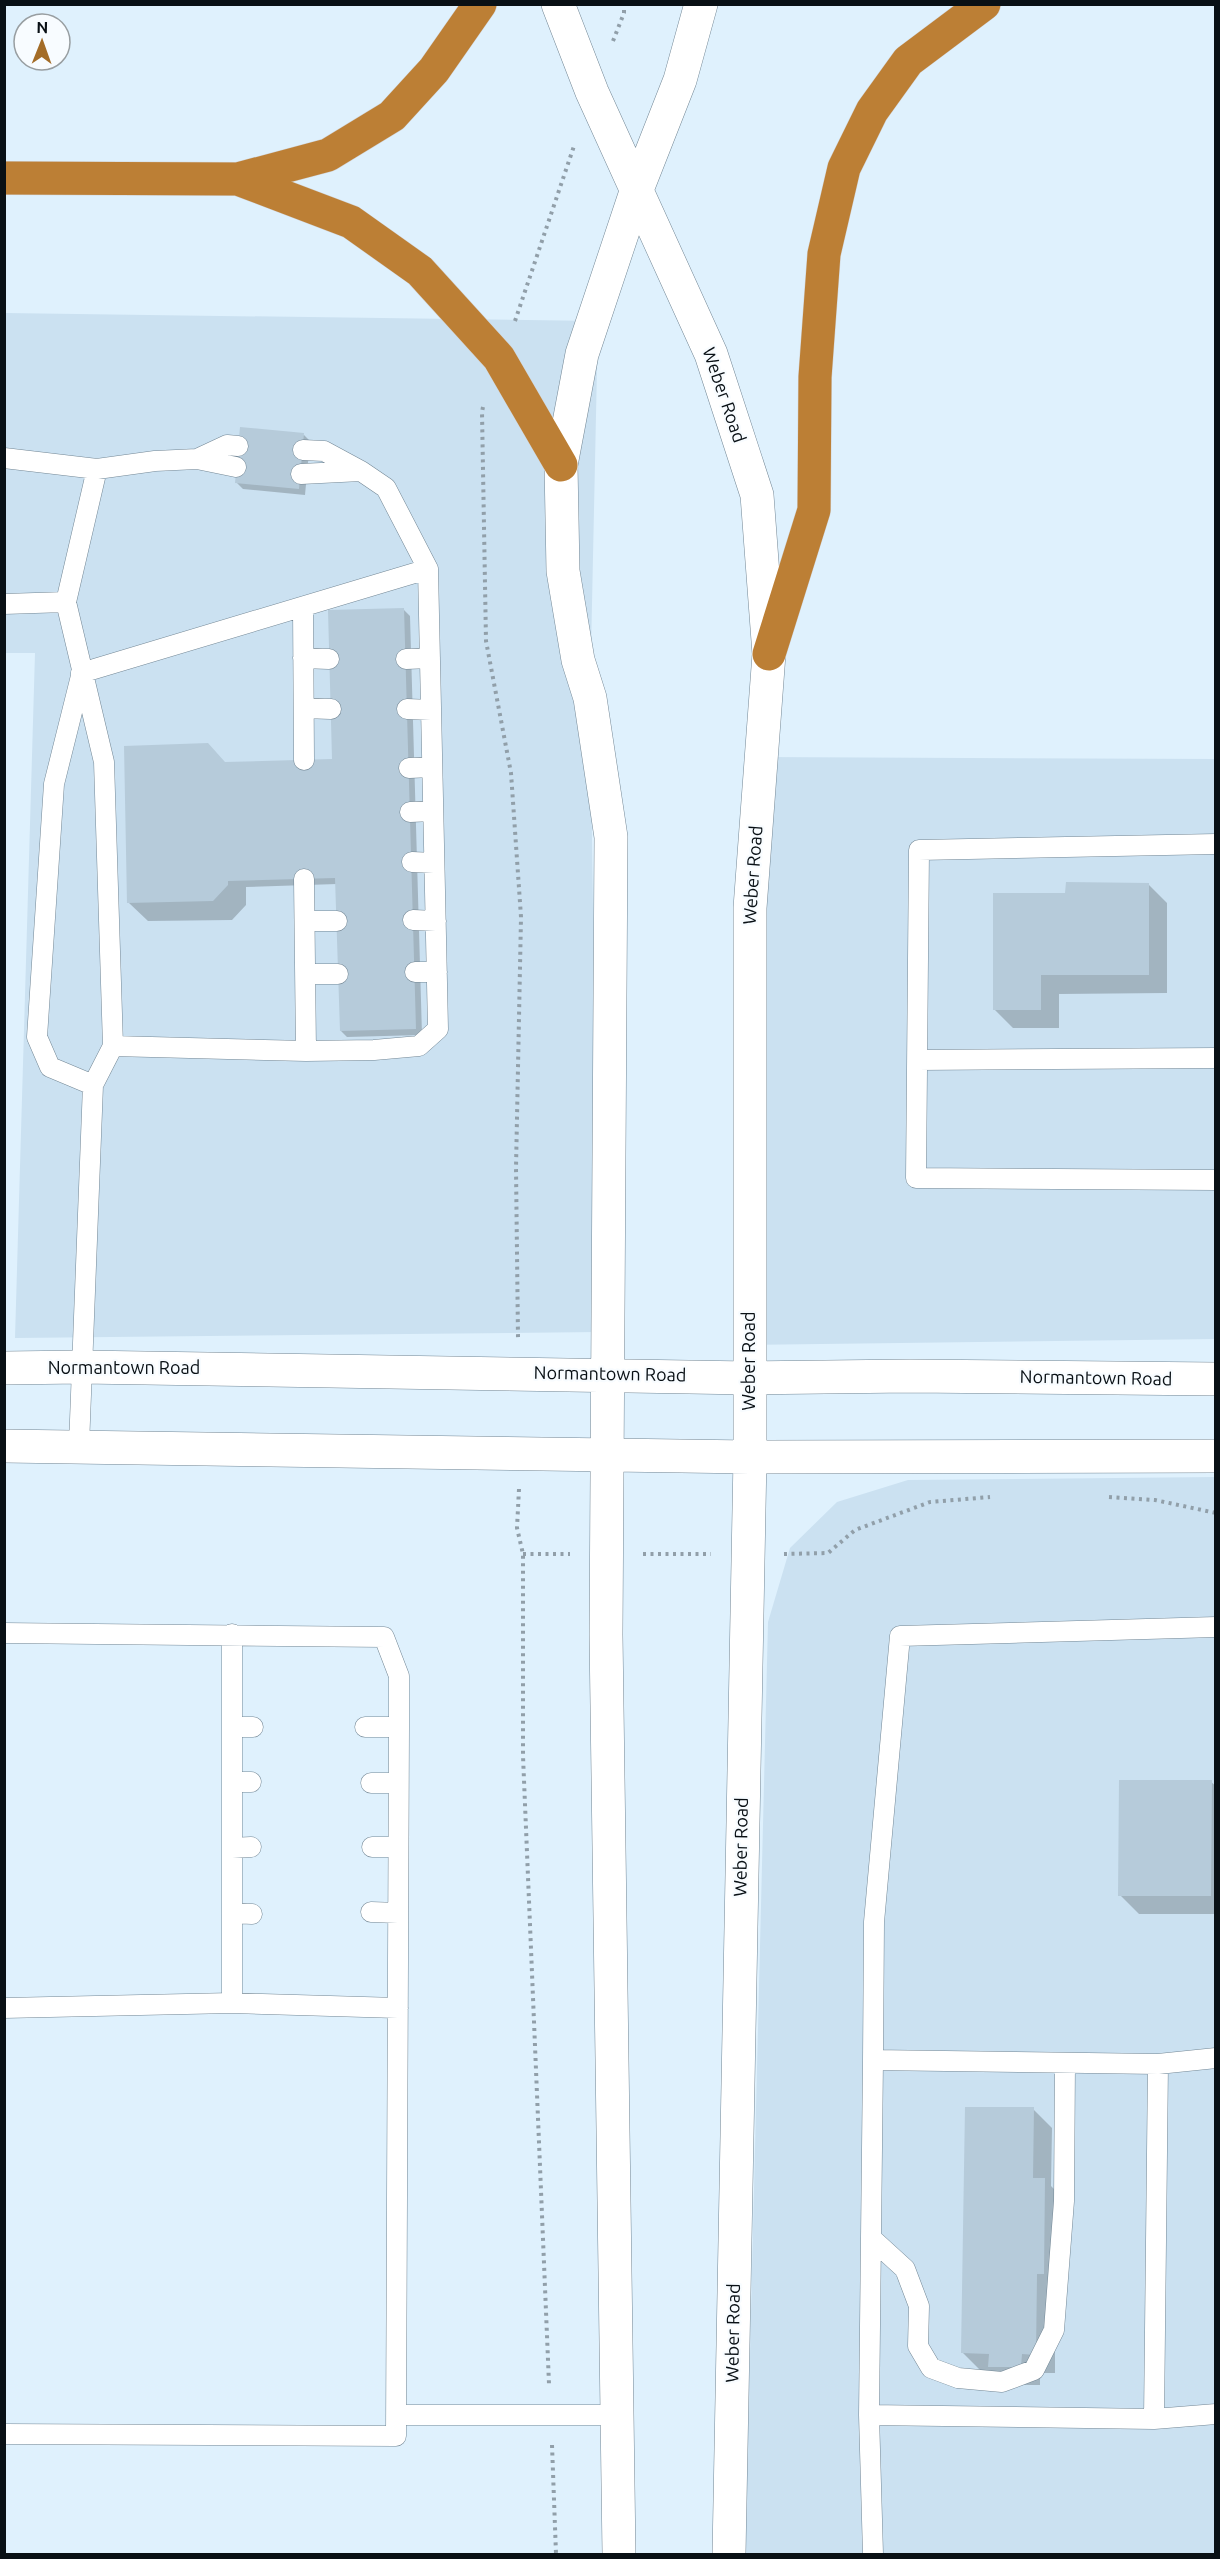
<svg xmlns="http://www.w3.org/2000/svg" width="1220" height="2559" font-family="Ubuntu,sans-serif">
<style>
.built{fill:#cbe1f1}
.shadow{fill:#0003}
.building{fill:#b6cbda}
.lines{fill:none;stroke-linecap:round;stroke-linejoin:round}
.lane-casing{stroke:#738795;stroke-width:21}
.secondary-casing{stroke:#738795;stroke-width:34}
.highway-casing{stroke:#d3d4d5;stroke-width:34}
.path{stroke:#919fa9;stroke-width:4;stroke-dasharray:3 4.5;stroke-linecap:butt}
.lane{stroke:#fff;stroke-width:20}
.secondary{stroke:#fff;stroke-width:33}
.highway{stroke:#bc7f35;stroke-width:33}
.labels{text-anchor:middle;stroke-width:4.5;stroke-linejoin:round;paint-order:stroke}
.street-label{font-size:18px;fill:#091015;stroke:#f8fcff}
</style>
<rect width="100%" height="100%" fill="#dff1fd"/>
<path class="built" d="M5,313L598,321L590,698L599,1332L15,1338L35,653H5Z
M746,757L1215,759V1339L744,1345Z
M1215,1477V2554H745L768,1622L790,1548L837,1502L908,1480Z"/>
<path class="shadow" d="M304,435L310,441L305,495L243,489L237,483Z
M404,610L410,616L422,1035L347,1037L341,1031L337,884L246,887V905L232,920L148,921L129,903L226,763L334,760Z
M1148,884L1167,903V993L1059,994V1028H1013L994,1009L1067,895Z
M1211,1782L1216,1786V1914H1139L1120,1895Z
M1033,2109L1052,2128L1051,2186L1064,2199L1055,2292V2373H1040V2385H1009L982,2372L963,2353Z"/>
<path class="building" d="M240,427L304,433L299,489L235,483Z
M404,608L416,1029L340,1031L335,878L228,881V885L213,901L127,903L124,746L208,743L225,762L332,759L328,610Z
M1066,882L1149,883V975H1041V1010H993V893H1065Z
M1119,1780H1212L1211,1896H1118Z
M965,2107H1034L1033,2178H1045L1044,2274H1037L1036,2355L1022,2354L1021,2367H988L989,2354L961,2353Z"/>
<g class="lines">
<g class="lane-casing">
<path id="lane" d="M303,450L324,451L361,471
M4,458L97,469L155,461L197,459L236,467
M197,459L227,445L238,446
M301,474L361,471L386,488L428,569
M66,602L97,469
M4,604L66,602L104,762L113,1046
M303,607L304,760
M303,658L329,659
M406,659L430,658
M81,676L54,784L37,1037L50,1067L93,1085
M304,708L331,709
M407,709L431,710
M409,768L432,767
M410,812L433,811
M1216,844L919,850L916,1178L1216,1180
M412,862L434,863
M304,879L306,1051
M413,920L436,921
M305,921H337
M415,972H437
M305,974H338
M917,1060L1216,1058
M79,1446L93,1085L113,1046L306,1051L374,1050L419,1046L438,1029L428,569L81,673
M4,1633L384,1637L399,1676V1727L396,2436L4,2434
M232,1727H253
M365,1727H399
M232,1782H251
M371,1783H398
M372,1847H398
M232,1848L251,1847
M371,1912L398,1913
M232,1913L252,1914
M232,2003V1634
M4,2008L232,2003L398,2008
M873,2060L874,1922L900,1636L1216,1627
M871,2238L905,2269L919,2306L918,2346L931,2368L958,2378L1002,2382L1034,2370L1054,2330L1064,2201L1065,2063
M396,2415H617
M869,2415L1154,2419L1216,2414
M1154,2419L1158,2064
M873,2554L869,2415L873,2060L1158,2064L1216,2058"/>
</g>
<g class="secondary-casing">
<path id="secondary" d="M558,4L592,92L711,354L757,495L769,654L750,908V1457L729,2554
M4,1368L82,1367L749,1378L910,1376L1216,1379
M4,1446L750,1457L1216,1456
M619,2554L606,1635L611,837L590,698L578,660L563,571L561,465L582,354L636,192L680,80L701,4"/>
</g>
<g class="highway-casing">
<path id="highway" d="M4,178L238,179L328,155L392,116L434,70L480,4
M238,179L351,222L420,271L499,358L561,465
M769,654L814,510L815,377L824,254L844,168L872,111L908,61L984,4"/>
</g>
<path class="path" d="M613,41L624,13V4
M515,321L574,146
M483,407L482,412L486,641L511,773L521,917L516,1168L518,1338
M519,1489L517,1528L523,1554V1756L549,2384
M1109,1497L1155,1500L1216,1513
M523,1554H570
M643,1554H711
M784,1554L828,1553L855,1530L930,1502L990,1497
M552,2445L556,2554"/>
<use href="#lane" class="lane"/>
<use href="#secondary" class="secondary"/>
<use href="#highway" class="highway"/>
</g>
<g class="labels">
<g class="street-label">
<text transform="translate(724 395) rotate(71)" y="6">Weber Road</text>
<text transform="translate(753 875) rotate(-86)" y="6">Weber Road</text>
<text transform="translate(749 1361) rotate(-90)" y="6">Weber Road</text>
<text x="124" y="1374">Normantown Road</text>
<text transform="translate(610 1374) rotate(1)" y="6">Normantown Road</text>
<text transform="translate(1096 1378) rotate(1)" y="6">Normantown Road</text>
<text transform="translate(741 1847) rotate(-89)" y="6">Weber Road</text>
<text transform="translate(733 2333) rotate(-89)" y="6">Weber Road</text>
</g>
</g>
<rect width="1220" height="2559" fill="none" stroke="#091015" stroke-width="12"/>
<g transform="translate(42 42) rotate(1)"><circle r="28" fill="#f8fcff" stroke="#989ea1" stroke-width="1.5"/>
<path d="M0-4.5L10 22L0 15L-10 22Z" fill="#a36c27"/>
<text y="-9" font-size="16" font-weight="bold" text-anchor="middle" fill="#091015">N</text>
</g>
</svg>
